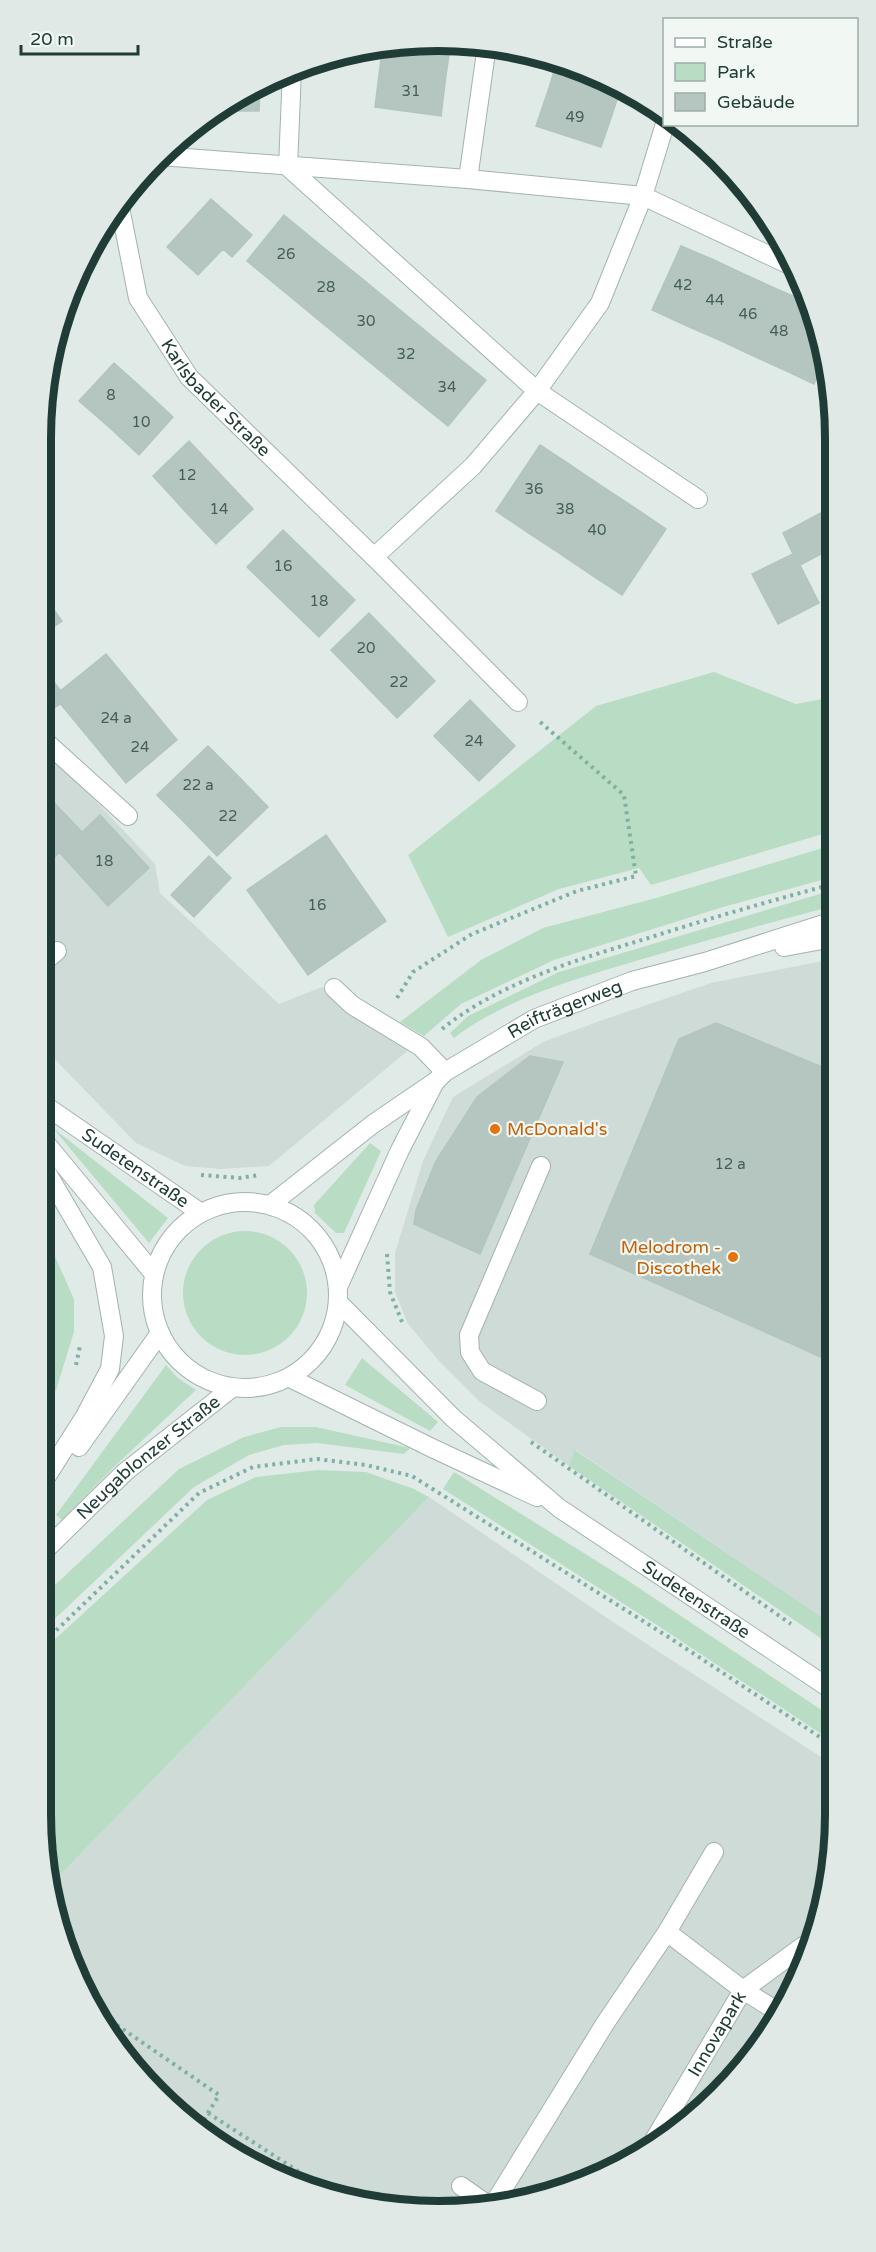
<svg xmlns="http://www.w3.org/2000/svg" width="876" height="2252" font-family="'Varela Round',sans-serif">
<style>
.built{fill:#cedbd6}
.green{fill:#b8ddc4}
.building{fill:#b5c6c0;stroke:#b2c5be;stroke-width:1.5}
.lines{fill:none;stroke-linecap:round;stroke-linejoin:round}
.minor-casing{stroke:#a3b3ae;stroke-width:20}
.path{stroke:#80b0a3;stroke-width:4;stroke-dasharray:3 4.5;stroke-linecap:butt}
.minor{stroke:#fff;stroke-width:18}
.food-dot{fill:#e8710a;stroke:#f1f8f4;stroke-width:2}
.labels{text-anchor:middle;stroke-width:4.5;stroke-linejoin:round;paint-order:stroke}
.number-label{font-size:15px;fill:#455e58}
.street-label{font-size:18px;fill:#203c36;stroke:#f1f8f4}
.food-label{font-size:18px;fill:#c56008;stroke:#f1f8f4;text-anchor:start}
.rim{fill:none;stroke:#203c36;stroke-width:8}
</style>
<rect width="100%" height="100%" fill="#e0ebe7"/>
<path class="built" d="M40,742L155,864L160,893L279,1004L322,987L368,1021L411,1048L269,1166L221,1169L185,1166L136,1143L41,1045Z
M833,959L835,1626L576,1450L569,1466L479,1401L440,1362L408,1324L395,1292V1253L423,1161L453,1097L543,1042L597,1022L711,983Z
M429,1497L610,1620L835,1766V1814L822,1917L794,1990L754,2056L659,2145L590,2181L516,2204L386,2208L311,2191L240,2158L139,2076L94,2012L62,1942L52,1883Z"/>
<path class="green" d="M714,672L796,704L833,697V831L651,885L639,868L559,889L448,937L408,855L596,706Z
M833,845V877L723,907L554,960L461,1004L424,1036L400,1022L481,960L543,928L656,898Z
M833,890V906C768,923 704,941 639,960C576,979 506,998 454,1038L450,1033L468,1016L559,972Z
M53,1128L168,1218L149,1243Z
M370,1143L381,1151L344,1233H336L315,1213L314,1205Z
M183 1293a62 62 0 1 1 124 0a62 62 0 1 1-124 0Z
M41,1233L49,1243L74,1299V1332L56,1390L41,1412Z
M362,1358L438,1422L430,1431L345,1385Z
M166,1365L178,1378L196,1390L114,1467L62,1520L56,1515Z
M281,1427H316L410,1448L404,1454L317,1443L284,1445L249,1455L194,1487L41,1632V1598L179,1469L244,1437Z
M575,1450L835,1626V1648L569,1466Z
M318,1470L366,1472L414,1489L429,1497L52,1883L41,1814V1652L207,1500L256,1477Z
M454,1472L627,1580L835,1719V1743L663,1629L443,1489Z"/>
<path class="building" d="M451,42L446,75L380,67L383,45Z
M557,61L620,90L614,109L549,88Z
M380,67L446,75L441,116L375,107Z
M260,84L259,111H215L240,94Z
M549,88L614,109L601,147L536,126Z
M211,199L252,235L232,257L223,249L198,275L167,247Z
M284,215L324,248L287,294L247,261Z
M681,246L714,260L685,325L652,310Z
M324,248L365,281L327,327L287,294Z
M714,260L746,275L717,339L685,325Z
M746,275L779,290L749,354L717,339Z
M365,281L405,314L367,360L327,327Z
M779,290L807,302L809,309L782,369L749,354Z
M809,309L824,360L814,384L782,369Z
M405,314L445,347L407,393L367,360Z
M445,347L486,380L448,426L407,393Z
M114,363L144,390L109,427L79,401Z
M144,390L173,417L139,455L109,427Z
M189,441L221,475L184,510L153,476Z
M540,445L572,466L527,532L496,511Z
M572,466L603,487L559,553L527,532Z
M221,475L253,509L216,544L184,510Z
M603,487L635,508L590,574L559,553Z
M832,507V548L800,565L819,603L778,624L752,574L793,554L783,533Z
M635,508L666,529L622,595L590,574Z
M283,530L319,565L283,602L247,567Z
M319,565L355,600L319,637L283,602Z
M40,591L62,621L40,636Z
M369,613L402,647L364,684L331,650Z
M402,647L435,681L397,718L364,684Z
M106,654L130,683L78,725L54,696Z
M40,665L61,691L54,696L60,704L40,717Z
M130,683L154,712L102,754L78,725Z
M470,700L515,746L479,781L434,736Z
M154,712L177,740L126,783L102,754Z
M208,746L238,776L187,825L157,795Z
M238,776L268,807L217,856L187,825Z
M40,788L82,832L40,870Z
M100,815L149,868L108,906L60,853Z
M326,835L386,921L308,975L247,890Z
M209,856L231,878L194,917L171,895Z
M716,1023L834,1072V1272L801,1348L590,1254L679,1039Z
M530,1056L563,1062L480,1254L414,1224L416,1210L436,1161L477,1097Z
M834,1272V1363L801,1348Z"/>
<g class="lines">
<g class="minor-casing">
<g id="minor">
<path d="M292,70L288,167L537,391L698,499"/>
<path d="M160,156L468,179L643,196L796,268"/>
<path d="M468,179L487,45"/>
<path id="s1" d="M119,202L138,298L189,377L374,557L473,466L537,391L600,303L643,196L665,124"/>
<path d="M374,557L518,702"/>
<path d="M40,740L46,742L128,816"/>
<path d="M784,947L833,938"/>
<path d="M40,965L57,951"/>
<path d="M334,988L352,1005L421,1047L445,1072"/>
<path id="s2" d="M40,1102L201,1213"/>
<path d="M40,1136L154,1274"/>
<path d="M40,1157L43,1166L102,1267L114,1336L110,1369L85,1416L40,1487"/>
<circle cx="245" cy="1295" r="93"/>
<path id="s3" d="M270,1205L373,1124L436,1081L445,1072L534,1019L632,981L705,962L833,921"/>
<path d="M338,1287L400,1150L435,1082"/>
<path id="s4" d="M339,1303L453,1418L559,1508L835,1692"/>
<path d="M290,1378L432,1448L537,1497"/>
<path d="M537,1401L482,1371L470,1352L469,1335L541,1166"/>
<path d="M79,1447L160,1333"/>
<path id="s5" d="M40,1555L125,1472L232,1388"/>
<path d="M667,1932L743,1990L780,2013"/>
<path id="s6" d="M648,2150L743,1990L803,1946L813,1942"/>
<path d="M461,2186L488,2205"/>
<path d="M493,2205L606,2022L667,1932L714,1852"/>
</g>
</g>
<path class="path" d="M397,998L413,972L472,934L577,891L636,876L624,795L539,721
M442,1029C499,983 576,960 645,939C707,919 770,901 833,884
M40,1060L55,1075
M201,1175L240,1178L259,1175
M387,1254L390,1292L402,1322
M76,1365L80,1346
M531,1442L791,1624
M40,1646L199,1493L253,1467L317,1459L366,1465L412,1476L667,1636L835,1747
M61,1941L80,1958
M92,2008L219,2095L200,2126
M208,2113L338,2197"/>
<use href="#minor" class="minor"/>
</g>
<g class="food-dot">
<circle cx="495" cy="1129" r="6"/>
<circle cx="733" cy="1257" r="6"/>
</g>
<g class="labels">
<g class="number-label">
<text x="411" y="96">31</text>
<text x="575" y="122">49</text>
<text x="286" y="259">26</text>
<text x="683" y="290">42</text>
<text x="326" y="292">28</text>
<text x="715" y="305">44</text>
<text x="748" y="319">46</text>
<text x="366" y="326">30</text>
<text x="779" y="336">48</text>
<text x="406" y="359">32</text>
<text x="447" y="392">34</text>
<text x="111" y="400">8</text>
<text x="141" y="427">10</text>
<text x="187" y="480">12</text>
<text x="534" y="494">36</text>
<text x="219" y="514">14</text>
<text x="565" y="514">38</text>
<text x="597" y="535">40</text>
<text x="283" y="571">16</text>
<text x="319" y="606">18</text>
<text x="366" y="653">20</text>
<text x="399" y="687">22</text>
<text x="116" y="723">24 a</text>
<text x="474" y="746">24</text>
<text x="140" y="752">24</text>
<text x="198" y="790">22 a</text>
<text x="228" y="821">22</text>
<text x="104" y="866">18</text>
<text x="317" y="910">16</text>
<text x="730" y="1169">12 a</text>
</g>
<g class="street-label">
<text dy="6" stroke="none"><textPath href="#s1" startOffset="225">Karlsbader Straße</textPath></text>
<text dy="6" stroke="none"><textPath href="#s3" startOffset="356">Reifträgerweg</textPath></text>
<text dy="6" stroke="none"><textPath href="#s2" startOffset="116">Sudetenstraße</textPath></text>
<text dy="6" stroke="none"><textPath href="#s5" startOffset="146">Neugablonzer Straße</textPath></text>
<text dy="6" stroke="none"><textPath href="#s4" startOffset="466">Sudetenstraße</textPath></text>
<text dy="6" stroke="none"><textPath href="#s6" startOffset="135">Innovapark</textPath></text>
</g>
<g class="food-label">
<text x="507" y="1135">McDonald's</text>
<text x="721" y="1253" text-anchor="end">Melodrom -<tspan x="721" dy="21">Discothek</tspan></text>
</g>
</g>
<path d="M0 0H876V2252H0ZM438 51H438A387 387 0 0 1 825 438V1814A387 387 0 0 1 438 2201H438A387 387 0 0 1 51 1814V438A387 387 0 0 1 438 51Z" fill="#e0e9e5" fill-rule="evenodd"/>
<path class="rim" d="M438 51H438A387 387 0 0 1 825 438V1814A387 387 0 0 1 438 2201H438A387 387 0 0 1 51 1814V438A387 387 0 0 1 438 51Z"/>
<rect x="663" y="18" width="195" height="108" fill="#f1f8f4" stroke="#9dada8" stroke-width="1.5"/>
<rect x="675" y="38" width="30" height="9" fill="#ffffff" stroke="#9dada8" stroke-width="1.5"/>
<text x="717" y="48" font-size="18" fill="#203c36">Straße</text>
<rect x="675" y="63" width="30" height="18" fill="#b8ddc4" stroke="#9dada8" stroke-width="1.5"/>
<text x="717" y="78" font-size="18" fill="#203c36">Park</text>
<rect x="675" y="93" width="30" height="18" fill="#b5c6c0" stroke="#9dada8" stroke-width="1.5"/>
<text x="717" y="108" font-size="18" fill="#203c36">Gebäude</text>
<path d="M21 45v9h117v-9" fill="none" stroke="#203c36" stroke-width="3"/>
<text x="30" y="45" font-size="18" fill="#203c36" stroke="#f1f8f4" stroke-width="4.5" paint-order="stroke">20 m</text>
</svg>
